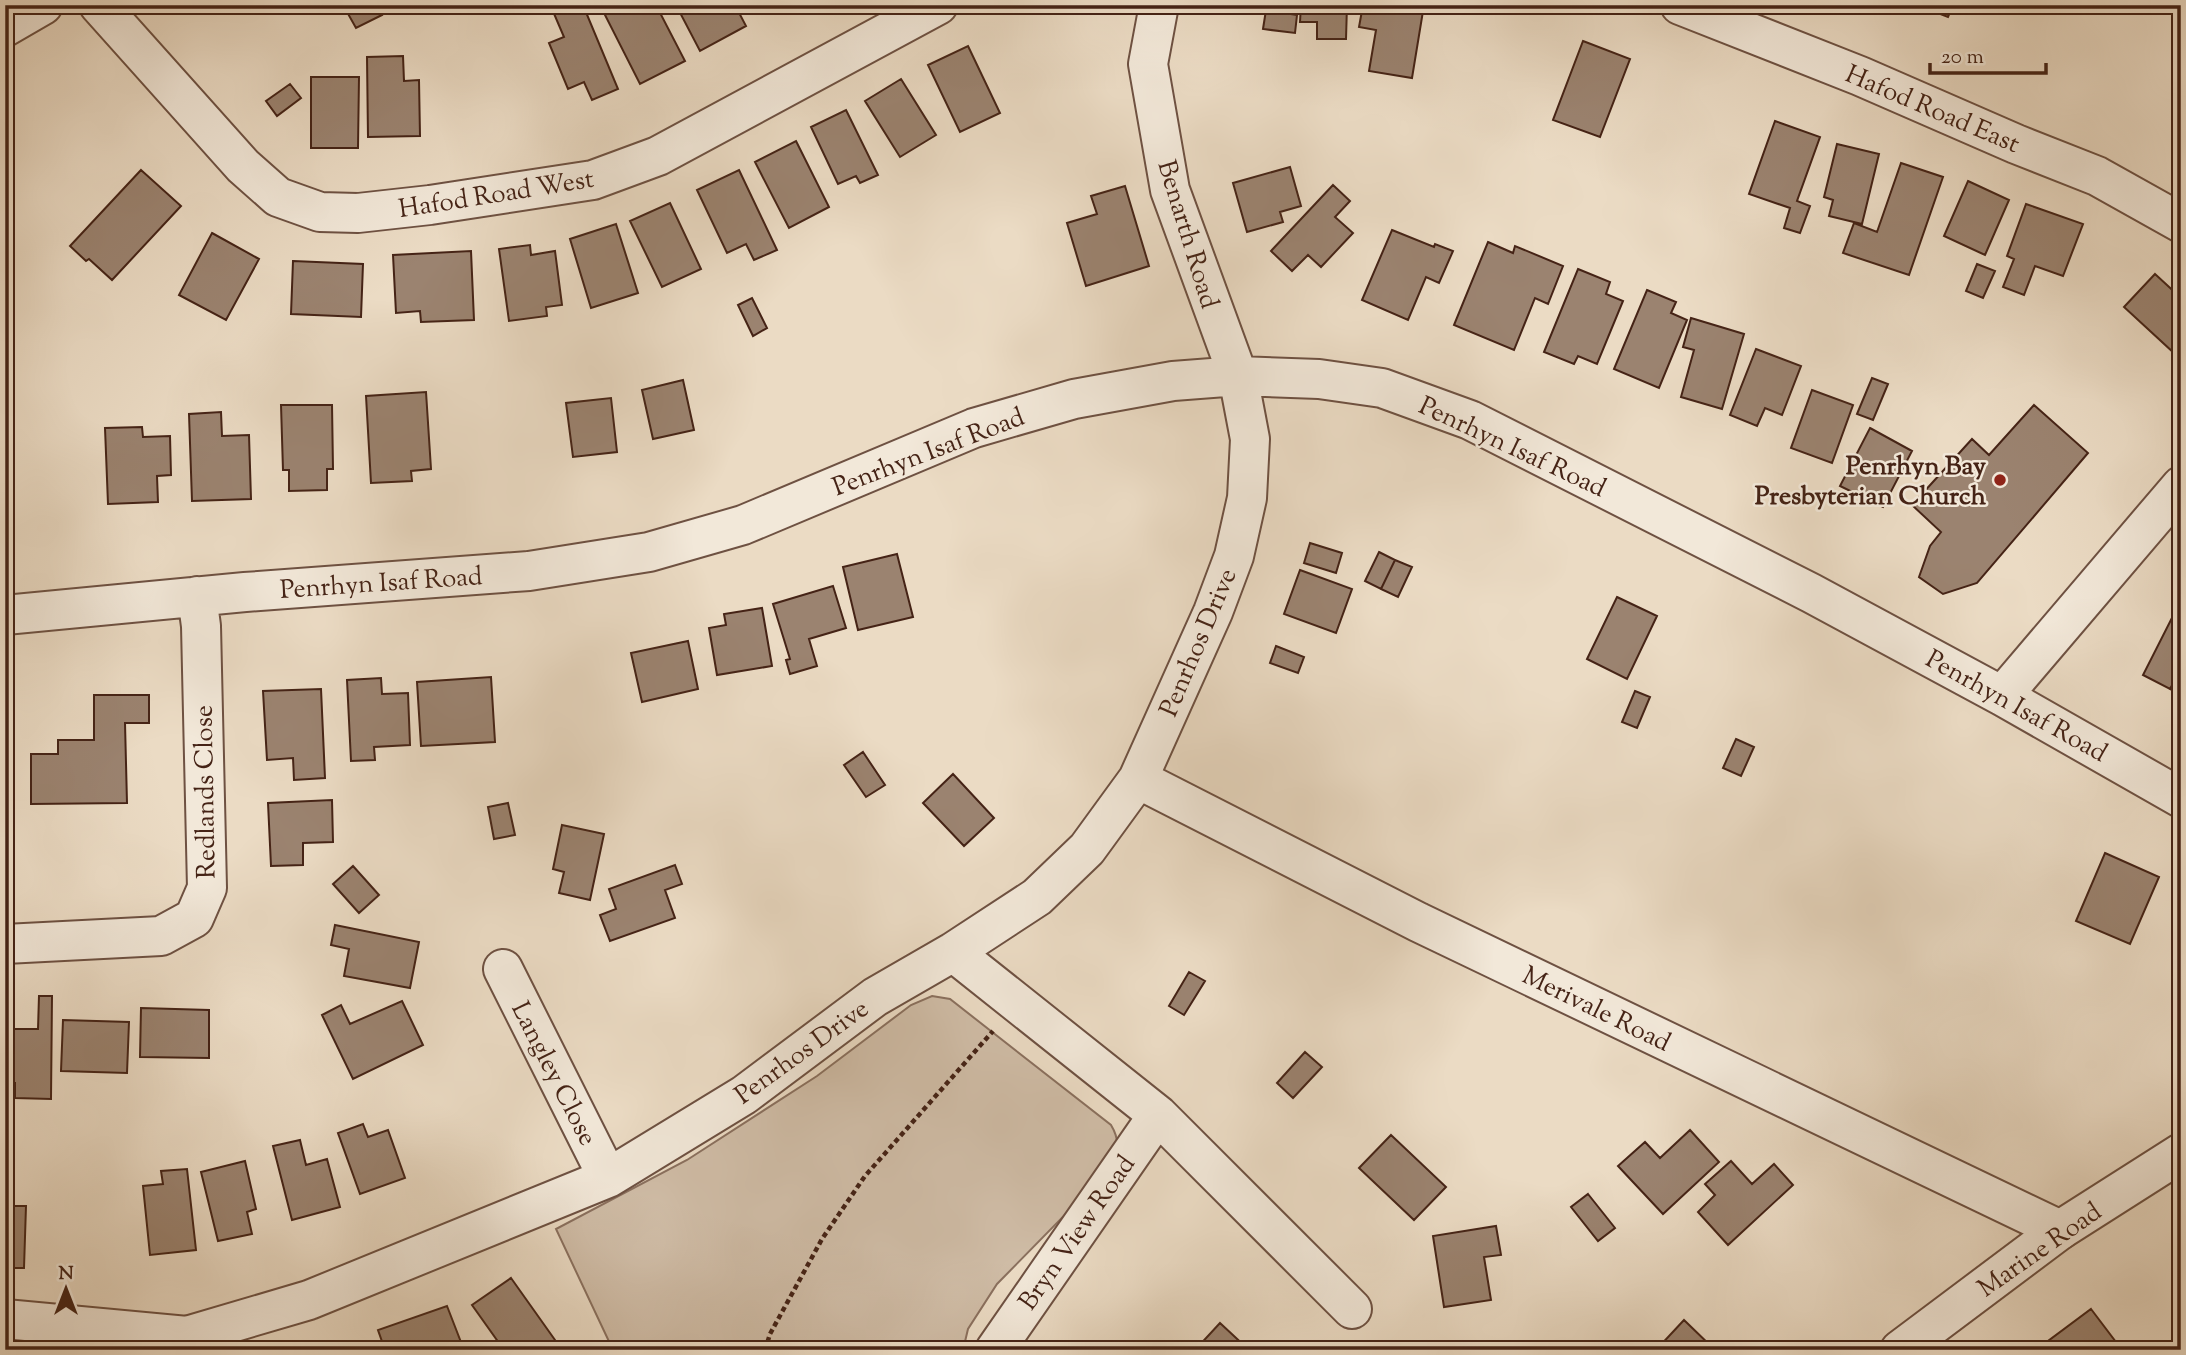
<svg xmlns="http://www.w3.org/2000/svg" width="2186" height="1355" font-family="'Sorts Mill Goudy',serif">
<style>
.green{fill:#cfbca6;stroke:#8a705e;stroke-width:2}
.building{fill:#9b8370;stroke:#452316;stroke-width:2}
.lines{fill:none;stroke-linecap:round;stroke-linejoin:round}
.minor-casing{stroke:#6e5142;stroke-width:42}
.tertiary-casing{stroke:#6e5142;stroke-width:42}
.path{stroke:#452316;stroke-width:4.5;stroke-dasharray:5 3.5;stroke-linecap:butt}
.minor{stroke:#f2e8d9;stroke-width:38}
.tertiary{stroke:#f2e8d9;stroke-width:38}
.poi-dot{fill:#8f2418;stroke:#f2e8d9;stroke-width:2.5}
.labels{text-anchor:middle;stroke-width:5;stroke-linejoin:round;paint-order:stroke}
.street-label{font-size:26px;fill:#452316;stroke:#f2e8d9}
.poi-label{font-size:26px;font-weight:bold;fill:#452316;stroke:#f2e8d9;text-anchor:end}
</style>
<rect width="100%" height="100%" fill="#ebdbc4"/>
<filter id="stains"><feTurbulence type="fractalNoise" baseFrequency=".00286" numOctaves="4"/><feColorMatrix values="0 0 0 0 .2 0 0 0 0 .09 0 0 0 0 .02 0 0 0 .5 -.17"/></filter>
<radialGradient id="worn" r=".72"><stop offset=".6" stop-color="#630" stop-opacity="0"/><stop offset="1" stop-color="#630" stop-opacity=".3"/></radialGradient>
<path class="green" d="M932,996L950,999L1111,1125C1122,1143 1117,1155 1107,1172L997,1284L968,1329L963,1350H613L556,1229L687,1160L817,1076L911,1005Z"/>
<path class="building" d="M360,5H376L382,15L356,28L347,12Z
M561,5H583L618,89L592,100L584,82L568,89L549,43L564,37L552,9Z
M624,5H656L685,61L640,84L605,15Z
M676,5H735L746,26L700,51Z
M757,5H776L762,13Z
M1301,5H1347L1346,39H1317V22H1300Z
M1363,5H1424L1412,78L1369,71L1376,30L1359,27Z
M1917,5H1953L1948,17Z
M2111,5H2133L2130,13Z
M1266,10L1297,15L1295,33L1263,29Z
M1583,41L1630,59L1600,137L1553,120Z
M968,46L1000,113L960,132L928,65Z
M403,56L404,81L419,80L420,136L368,137L367,57Z
M311,77H359L358,148H311Z
M901,79L936,135L900,157L865,101Z
M290,84L301,98L277,116L266,101Z
M846,110L878,175L860,183L856,176L838,184L811,127Z
M1775,121L1820,137L1797,201L1810,206L1800,233L1784,228L1790,208L1749,194Z
M796,141L829,207L789,228L755,162Z
M1837,144L1879,154L1862,224L1829,216L1833,200L1824,197Z
M1901,163L1943,177L1909,275L1843,253L1854,223L1877,232Z
M1290,167L1301,206L1280,212L1283,222L1247,232L1233,183Z
M141,170L181,206L112,280L89,259L86,261L70,246Z
M739,170L777,250L754,260L746,244L727,253L697,190Z
M1968,181L2009,200L1985,255L1944,236Z
M1333,185L1350,201L1335,217L1353,233L1321,267L1308,255L1292,271L1271,251Z
M1125,186L1149,266L1086,286L1067,223L1097,214L1091,196Z
M670,203L701,269L662,287L630,221Z
M2026,204L2083,224L2063,276L2035,266L2024,295L2003,287L2014,259L2007,256Z
M616,224L638,293L591,308L570,239Z
M1392,230L1434,247L1435,244L1453,251L1439,283L1426,277L1408,320L1362,300Z
M212,233L259,259L226,320L179,295Z
M1488,242L1513,253L1515,246L1563,266L1548,304L1535,298L1514,350L1454,325Z
M530,245L531,255L555,251L562,305L546,307L547,316L509,321L499,249Z
M471,251L474,320L421,322L420,311L396,313L393,255Z
M293,261L363,264L361,317L291,314Z
M1977,264L1995,271L1983,298L1966,291Z
M1578,269L1610,282L1606,294L1623,301L1597,364L1578,356L1574,364L1544,352Z
M2155,274L2181,298V346L2174,353L2124,307Z
M1647,290L1676,302L1671,313L1687,320L1659,388L1614,369Z
M752,298L767,328L753,336L738,305Z
M1691,318L1744,334L1722,409L1681,397L1694,350L1683,347Z
M1756,349L1801,366L1782,415L1765,408L1757,426L1730,415Z
M1872,378L1888,384L1873,420L1857,414Z
M683,380L694,430L653,439L642,390Z
M1812,390L1853,405L1832,463L1791,448Z
M426,392L431,469L411,471L412,481L371,483L366,396Z
M611,398L617,452L573,457L566,403Z
M281,405H332L333,469H327V490L289,491V470H283Z
M2034,405L2088,453L1977,583L1943,594L1919,577L1930,546L1941,532L1912,505L1972,439L1989,455Z
M221,412L222,436L249,435L251,499L192,501L189,414Z
M142,427L143,437L170,436L171,475L157,476L158,502L108,504L105,428Z
M1870,428L1912,451L1883,507L1840,486Z
M1310,543L1342,553L1336,573L1304,563Z
M1379,552L1395,560L1381,589L1365,581Z
M897,554L913,617L858,630L843,567Z
M1395,560L1412,567L1398,597L1381,589Z
M1300,570L1352,589L1336,633L1284,614Z
M833,586L846,628L809,639L817,666L790,674L786,660L790,659L773,604Z
M1617,597L1657,616L1627,679L1587,659Z
M2178,606L2181,607V669L2170,689L2143,675Z
M762,608L772,666L717,675L709,628L726,625L724,614Z
M688,641L698,689L642,702L631,653Z
M1276,646L1304,657L1298,673L1270,663Z
M2181,669V694L2170,689Z
M491,677L495,742L421,746L417,682Z
M381,678L382,694L408,693L410,745L374,747L375,760L351,761L347,680Z
M321,689L325,778L294,780L293,758L267,760L263,691Z
M1635,691L1650,697L1637,728L1622,722Z
M94,695H149V723H125L127,803L31,804V754H58V740H94Z
M1736,739L1754,747L1741,776L1723,768Z
M863,752L885,785L866,797L844,765Z
M953,774L994,818L964,846L923,803Z
M332,800L333,842L303,843V865L271,866L268,803Z
M508,803L515,835L494,839L488,807Z
M562,825L604,834L590,900L559,893L564,872L553,869Z
M2105,853L2159,877L2130,944L2076,921Z
M675,865L682,884L665,890L675,918L610,941L600,915L616,909L609,889Z
M353,866L379,895L359,913L333,884Z
M5,885L9,886L8,917H5Z
M335,925L419,942L410,988L344,976L349,949L331,945Z
M1189,972L1205,981L1184,1015L1169,1006Z
M39,996H52L51,1099L15,1098V1083H5V1029H38Z
M402,1001L423,1045L353,1079L322,1015L341,1005L350,1024Z
M141,1008L209,1010V1058L140,1057Z
M63,1020L129,1022L127,1073L61,1071Z
M1305,1052L1322,1067L1293,1098L1277,1083Z
M363,1124L368,1137L388,1130L405,1178L360,1194L338,1133Z
M1690,1130L1719,1162L1663,1214L1618,1166L1645,1142L1660,1158Z
M1391,1135L1446,1187L1414,1220L1359,1168Z
M300,1140L306,1165L327,1159L340,1207L292,1220L273,1146Z
M245,1161L256,1209L247,1212L252,1234L218,1241L201,1172Z
M1731,1161L1752,1184L1774,1164L1793,1185L1728,1245L1698,1212L1715,1195L1705,1184Z
M187,1169L196,1250L150,1255L143,1186L163,1184L161,1171Z
M1588,1194L1615,1228L1598,1241L1571,1207Z
M5,1206H26L24,1268H5Z
M1496,1226L1501,1255L1484,1257L1491,1300L1444,1307L1433,1236Z
M511,1278L555,1340L542,1350H504L472,1305Z
M447,1306L464,1350H385L378,1330Z
M2091,1309L2122,1350H2049L2044,1344Z
M1684,1320L1715,1350H1656Z
M1220,1323L1249,1350H1195Z"/>
<g class="lines">
<g class="minor-casing">
<path id="minor" d="M99,5L243,166L278,197L320,212L358,213L430,205L593,180L658,156L938,5
M1680,5L1860,76L2016,144L2097,176L2181,223
M5,615L245,592L529,571L649,552L743,525L974,428L1074,399L1173,381L1238,376L1319,379L1382,388L1470,420L1811,593L2002,696L2181,798
M2002,696L2181,486
M1138,779L1418,922L2060,1230
M5,944L161,936L194,918L207,888L201,626L197,596
M953,952L1158,1115L1352,1309
M503,969L608,1178
M5,1319L187,1336L309,1300L608,1178L744,1095L875,997L953,952L1037,897L1087,849L1138,779L1213,612L1234,556L1247,498L1250,439L1238,376L1170,190L1148,64L1159,5
M995,1350L1158,1115"/>
</g>
<g class="tertiary-casing">
<path id="tertiary" d="M5,27L43,5
M1900,1350L2060,1230L2181,1153"/>
</g>
<path class="path" d="M765,1350L770,1334L822,1239L865,1176L993,1031"/>
<use href="#minor" class="minor"/>
<use href="#tertiary" class="tertiary"/>
</g>
<circle class="poi-dot" cx="2000" cy="480" r="7"/>
<g class="labels">
<g class="street-label">
<text transform="translate(1933 108) rotate(23)" y="9">Hafod Road East</text>
<text transform="translate(496 193) rotate(-9)" y="9">Hafod Road West</text>
<text transform="translate(1189 234) rotate(73)" y="9">Benarth Road</text>
<text transform="translate(1513 446) rotate(25)" y="9">Penrhyn Isaf Road</text>
<text transform="translate(928 451) rotate(-21)" y="9">Penrhyn Isaf Road</text>
<text transform="translate(381 582) rotate(-4)" y="9">Penrhyn Isaf Road</text>
<text transform="translate(1197 642) rotate(-67)" y="9">Penrhos Drive</text>
<text transform="translate(2017 705) rotate(29)" y="9">Penrhyn Isaf Road</text>
<text transform="translate(204 792) rotate(-91)" y="9">Redlands Close</text>
<text transform="translate(1597 1008) rotate(26)" y="9">Merivale Road</text>
<text transform="translate(801 1051) rotate(-36)" y="9">Penrhos Drive</text>
<text transform="translate(555 1073) rotate(63)" y="9">Langley Close</text>
<text transform="translate(1076 1232) rotate(-55)" y="9">Bryn View Road</text>
<text transform="translate(2039 1249) rotate(-35)" y="9">Marine Road</text>
</g>
<g class="poi-label">
<text x="1986" y="474">Penrhyn Bay<tspan x="1986" dy="30">Presbyterian Church</tspan></text>
</g>
</g>
<rect width="2186" height="1355" fill="none" stroke="#ebdbc4" stroke-width="28"/>
<rect x="7" y="7" width="2172" height="1341" fill="none" stroke="#452316" stroke-width="3.5"/>
<rect x="14" y="14" width="2158" height="1327" fill="none" stroke="#452316" stroke-width="2"/>
<g transform="translate(66 1289)" stroke="#f2e8d9" stroke-width="5" paint-order="stroke">
<path d="M0-5L12 26L0 18L-12 26Z" fill="#452316"/>
<text y="-10" font-size="19" font-weight="bold" text-anchor="middle" fill="#452316">N</text>
</g>
<path d="M1930 63v10h116v-10" fill="none" stroke="#452316" stroke-width="3.5"/>
<text x="1941" y="63" font-size="21" fill="#452316" stroke="#f2e8d9" stroke-width="5" paint-order="stroke">20 m</text>
<rect width="100%" height="100%" filter="url(#stains)"/>
<rect width="100%" height="100%" fill="url(#worn)"/>
</svg>
